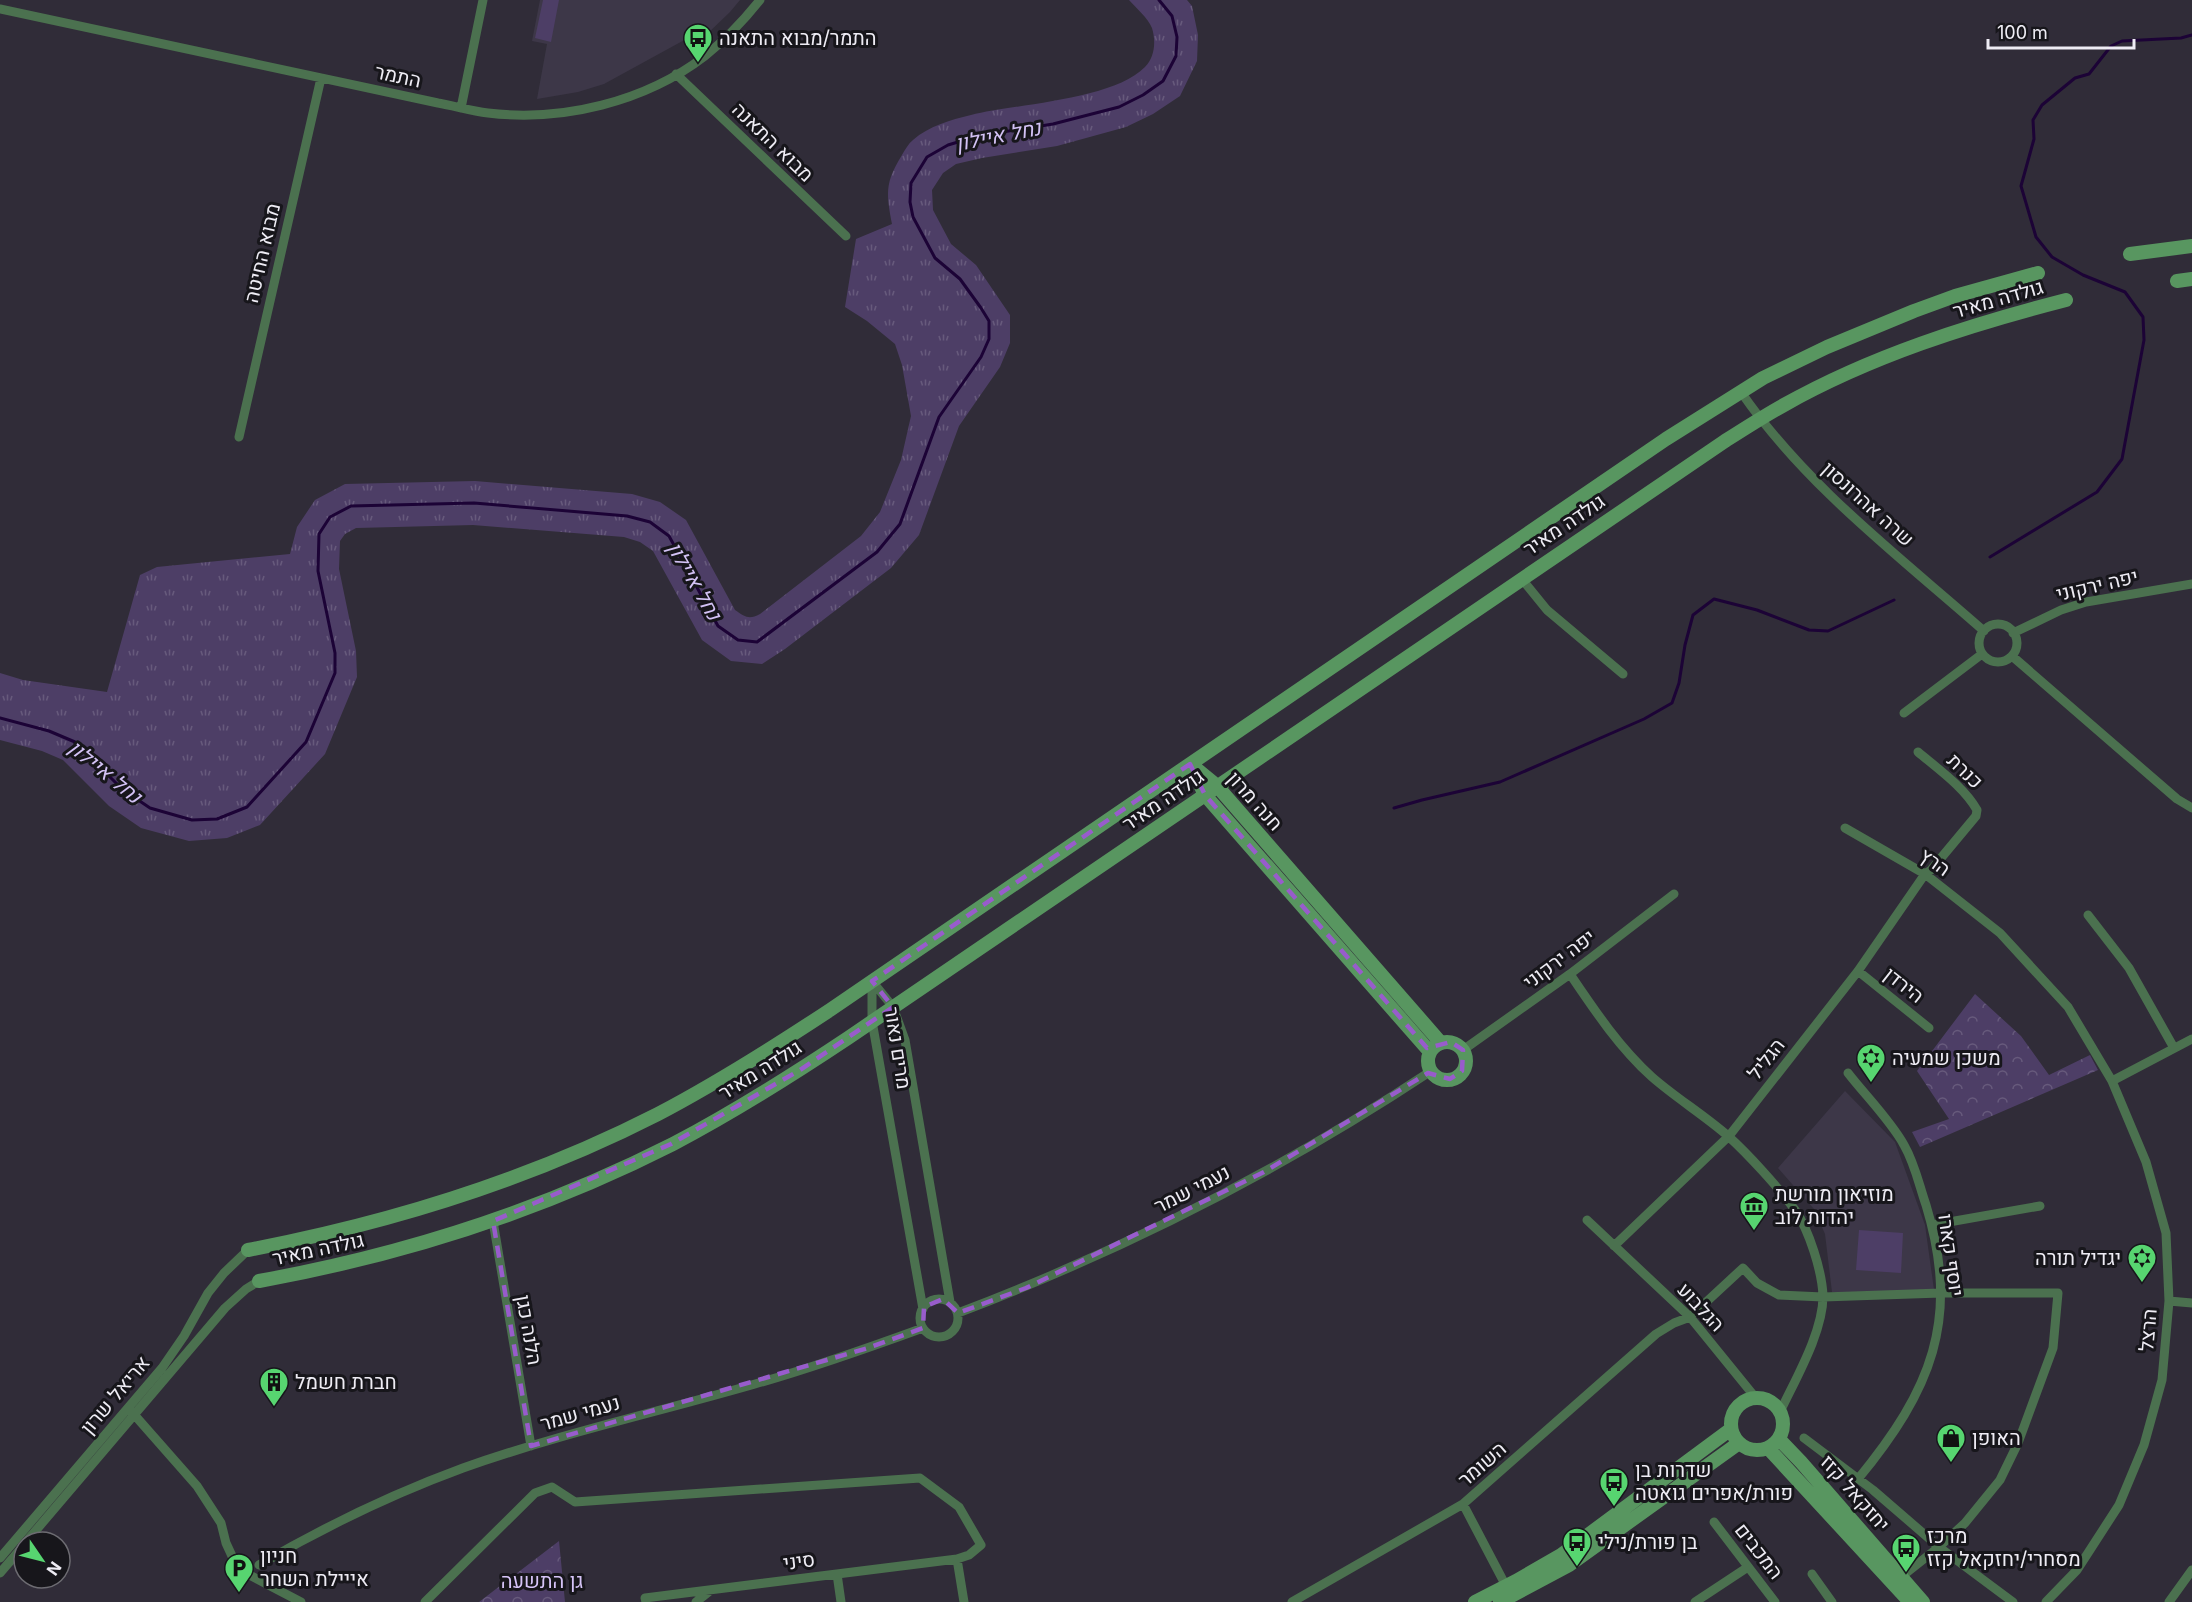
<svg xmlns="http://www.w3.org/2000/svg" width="2192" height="1602" font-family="Inter,Heebo,sans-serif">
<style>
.built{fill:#3d3748}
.grass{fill:url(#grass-tufts)}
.park{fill:url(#park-crowns)}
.garden{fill:#4d3e66}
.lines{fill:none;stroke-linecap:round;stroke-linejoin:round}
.stream{stroke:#1c0336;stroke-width:3}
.street{stroke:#4b714f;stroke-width:9}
.secondary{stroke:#589660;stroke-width:14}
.marked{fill:none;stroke:#985ccc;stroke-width:4.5;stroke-dasharray:12 8;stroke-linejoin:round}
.labels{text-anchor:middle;stroke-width:6;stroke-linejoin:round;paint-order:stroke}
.poi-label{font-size:20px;fill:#eeecf4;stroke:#17161b;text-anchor:start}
.street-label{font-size:20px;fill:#eeecf4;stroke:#17161b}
.park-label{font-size:20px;fill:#d6c4f8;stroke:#17161b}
.water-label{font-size:21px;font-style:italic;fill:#d3c2f5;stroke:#17161b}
</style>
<defs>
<pattern id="grass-tufts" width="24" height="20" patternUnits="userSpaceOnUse" patternTransform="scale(1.5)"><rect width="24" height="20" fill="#4d3e66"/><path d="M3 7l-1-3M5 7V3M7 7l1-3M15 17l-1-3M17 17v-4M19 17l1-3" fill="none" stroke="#675a7c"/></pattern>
<pattern id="park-crowns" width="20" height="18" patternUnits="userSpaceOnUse" patternTransform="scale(1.5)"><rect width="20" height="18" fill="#4d3e66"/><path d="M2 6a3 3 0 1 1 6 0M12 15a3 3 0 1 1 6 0" fill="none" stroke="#675a7c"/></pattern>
</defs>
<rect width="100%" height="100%" fill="#302c38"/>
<path class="built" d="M540,0H740L730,12L706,35L698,34L688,38L604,84L578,92L537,99L547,44L532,41Z
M1845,1091L1895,1142L1925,1225L1935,1297L1832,1292L1825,1234L1814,1209L1778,1168Z"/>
<path class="grass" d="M1129,0H1187L1192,6L1198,35L1197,61L1180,96L1153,114L1126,127L1057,146L982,158L956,164L943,173L932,190L933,210L951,244L976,265L1010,315V343L1000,367L959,426L919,535L891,568L785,649L762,664L731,661L702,640L653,551L640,542L624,537L473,525L356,528L345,534L340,541L339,569L356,651L357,677L325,754L260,825L227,838L189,841L141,828L109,806L63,760L42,751L0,740V673L23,680L107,692L140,575L157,567L290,554L297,527L315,500L345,484L475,481L632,494L660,502L686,520L735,610C745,617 749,620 760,614L861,536L880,512L901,460L911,416L902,365L895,344L867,321L845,307L856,239L892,224C886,192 885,183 902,155C905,150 908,144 913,140C929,126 950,120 971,115C1015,104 1113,100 1145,67C1155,57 1156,41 1152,28C1148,18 1136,8 1129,0Z"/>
<path class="park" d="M1975,994L2021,1036L2049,1075L2090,1055L2098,1070L1920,1147L1912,1132L1949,1119L1917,1071Z
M559,1541L565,1602H479Z"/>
<path class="garden" d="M543,0H559L551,42L535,38Z
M1859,1230L1903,1233L1901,1273L1856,1270Z"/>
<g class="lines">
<path class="stream" d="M1990,557L2097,492L2122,459L2144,340L2143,317L2125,292L2083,275L2052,257L2036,237L2021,186L2034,139L2033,120L2042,105L2075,78L2089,74L2111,46L2122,41L2181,38L2192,35
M0,718L49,731L75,742L122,789L150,808L192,820L217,819L247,807L306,742L335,673V653L318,571L319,534L330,517L351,506L474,503L627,516L650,522L669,536L718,626L738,640L757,642L877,552L900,524L939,417L981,357L989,339V321L981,308L960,279L935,258L913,217L910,202L911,183L927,157L948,145L978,136L1053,124L1119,107L1143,95L1163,81L1176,56L1177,37L1172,16L1159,0
M1394,808L1422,800L1500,782L1644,719L1672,703L1679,683L1685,645L1693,615L1714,599L1757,610L1809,630L1828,631L1894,600"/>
<path class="street" d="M0,9L438,103C455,106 471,111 488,113C562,122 645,102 705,56C725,40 744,20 760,0
M676,74L846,236
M461,108L483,0
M1741,392C1806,486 1899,556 1984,631
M239,437L321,78
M1521,578L1547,610L1623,674
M1979 643a19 19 0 1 1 38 0a19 19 0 1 1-38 0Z
M2013,633L2061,610L2086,602L2192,584
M2012,656L2177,799L2192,808
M1904,713L1982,654
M1845,828L1925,874L2000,933L2068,1007L2112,1081L2146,1162L2166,1233L2169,1301L2162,1380L2144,1445L2119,1505L2077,1570L2046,1602
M2088,915L2129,968L2174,1048
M1858,971L1929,1028
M1570,974C1595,1011 1619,1047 1652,1077C1676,1098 1704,1115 1728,1136C1748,1154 1779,1188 1795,1210C1809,1230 1822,1271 1823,1296C1823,1332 1796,1378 1781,1410
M872,981L893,1007L905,1040L950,1302
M872,981V1021L923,1309
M1463,1050L1570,974L1674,894
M1848,1073C1865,1095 1891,1121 1904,1145C1915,1164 1919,1185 1926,1205C1961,1320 1931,1390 1858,1479
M2112,1081L2192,1039
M1587,1220L1690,1317L1755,1397
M493,1221L531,1446
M1932,1225L2040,1206
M1614,1246L1729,1136L1858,971L1925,874L1931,870L1976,816L1977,810C1964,787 1938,769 1918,752
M920 1318a19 19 0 1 1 38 0a19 19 0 1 1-38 0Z
M2169,1301L2192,1303
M958,1313C1124,1250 1283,1169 1431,1071
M131,1411L197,1486L221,1523L226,1543L238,1569L301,1602
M1804,1438L1873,1490L1939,1547L2013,1602
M1463,1504L1506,1586
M1714,1522L1775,1602
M26,1542L225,1308L246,1289L259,1281
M0,1558L162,1368L184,1336L208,1293L224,1273L248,1250
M957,1559L964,1602
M259,1565C324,1527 392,1494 463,1468C559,1434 658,1412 755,1384C812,1368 868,1348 923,1328
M0,1573L24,1545
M837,1574L841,1602
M1812,1574L1832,1602
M425,1602L535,1493L552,1487L575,1502L920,1478L959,1507L981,1545L969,1555L957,1559L645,1598L646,1602
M696,1602L711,1590
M1292,1602L1463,1504L1656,1334L1674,1323L1690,1317L1743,1268L1757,1283L1779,1295L1823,1297L1941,1293H2058L2053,1348L2018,1443L2000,1480L1965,1523L1939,1547L1901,1577
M1695,1602L1748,1567
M2169,1602L2192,1570"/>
<path class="secondary" d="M2130,254L2192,246
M2177,281L2192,279
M1190,764L1205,795L1430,1052
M1194,767L1217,786L1441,1043
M1428 1061a19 19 0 1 1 38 0a19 19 0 1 1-38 0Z
M248,1250C390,1223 529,1180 658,1114C717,1083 774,1047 830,1010L1666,439L1763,378L1827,347L1914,311L1955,296L2038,273
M259,1281C403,1255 543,1210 673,1144C734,1112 791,1076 848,1038L1725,441C1744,429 1764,416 1784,405C1871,356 1969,325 2066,300
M1731 1424a26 26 0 1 1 52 0a26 26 0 1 1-52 0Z
M1779,1439L1801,1462L1923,1602
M1768,1448L1910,1602
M1475,1602L1516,1581L1561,1555L1731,1429
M1500,1602L1569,1565L1739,1443"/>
</g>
<path class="marked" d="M1190,764L1205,795L1427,1048L1451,1042L1463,1050L1462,1071L1450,1079L1428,1073L1264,1172L1026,1288L958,1313L943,1299L924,1307L923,1328L868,1348L531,1446L493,1221L671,1144L800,1070L893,1007L872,981Z"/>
<defs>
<g id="bus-pin" transform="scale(1.5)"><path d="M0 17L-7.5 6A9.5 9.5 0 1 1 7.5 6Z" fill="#57d570" stroke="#17161b"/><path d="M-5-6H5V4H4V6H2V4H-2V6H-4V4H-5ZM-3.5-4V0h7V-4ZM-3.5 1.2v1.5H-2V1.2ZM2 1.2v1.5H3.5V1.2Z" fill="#111"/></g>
<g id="synagogue-pin" transform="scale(1.5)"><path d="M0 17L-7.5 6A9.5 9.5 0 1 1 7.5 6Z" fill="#57d570" stroke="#17161b"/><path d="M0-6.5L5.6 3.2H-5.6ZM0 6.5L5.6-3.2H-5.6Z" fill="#111"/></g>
<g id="museum-pin" transform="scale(1.5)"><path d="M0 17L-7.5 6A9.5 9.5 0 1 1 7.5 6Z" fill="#57d570" stroke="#17161b"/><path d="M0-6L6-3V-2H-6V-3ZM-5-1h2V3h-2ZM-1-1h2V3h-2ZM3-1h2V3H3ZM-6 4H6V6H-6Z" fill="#111"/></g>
<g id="building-pin" transform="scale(1.5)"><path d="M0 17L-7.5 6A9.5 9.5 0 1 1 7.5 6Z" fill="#57d570" stroke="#17161b"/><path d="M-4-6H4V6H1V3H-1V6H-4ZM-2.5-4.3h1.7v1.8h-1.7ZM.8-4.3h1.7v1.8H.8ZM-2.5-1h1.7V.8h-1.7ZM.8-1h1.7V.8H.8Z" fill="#111"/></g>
<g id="shop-pin" transform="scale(1.5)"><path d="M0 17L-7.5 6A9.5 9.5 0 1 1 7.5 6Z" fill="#57d570" stroke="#17161b"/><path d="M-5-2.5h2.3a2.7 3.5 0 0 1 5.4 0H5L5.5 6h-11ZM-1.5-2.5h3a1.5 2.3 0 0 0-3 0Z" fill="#111"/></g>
<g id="parking-pin" transform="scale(1.5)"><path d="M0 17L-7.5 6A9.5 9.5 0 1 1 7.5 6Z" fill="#57d570" stroke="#17161b"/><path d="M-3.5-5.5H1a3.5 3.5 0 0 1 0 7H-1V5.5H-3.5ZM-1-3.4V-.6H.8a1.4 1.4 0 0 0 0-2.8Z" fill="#111"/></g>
</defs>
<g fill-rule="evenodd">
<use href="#bus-pin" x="698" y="38"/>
<use href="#synagogue-pin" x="1871" y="1058"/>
<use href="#museum-pin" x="1754" y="1206"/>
<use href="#synagogue-pin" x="2142" y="1258"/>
<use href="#building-pin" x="274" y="1382"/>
<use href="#shop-pin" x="1951" y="1438"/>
<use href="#bus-pin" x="1614" y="1482"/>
<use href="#bus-pin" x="1577" y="1542"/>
<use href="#bus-pin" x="1906" y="1548"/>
<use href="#parking-pin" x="239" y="1568"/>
</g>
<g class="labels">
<g class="poi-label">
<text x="719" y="45">התמר/מבוא התאנה</text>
<text x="1892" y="1065">משכן שמעיה</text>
<text x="1775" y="1201">מוזיאון מורשת<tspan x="1775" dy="23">יהדות לוב</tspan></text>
<text x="2121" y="1265" text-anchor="end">יגדיל תורה</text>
<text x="295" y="1389">חברת חשמל</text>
<text x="1972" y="1445">האופן</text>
<text x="1635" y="1477">שדרות בן<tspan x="1635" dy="23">פורת/אפרים גואטה</tspan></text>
<text x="1927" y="1543">מרכז<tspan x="1927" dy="23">מסחרי/יחזקאל קזז</tspan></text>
<text x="1598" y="1549">בן פורת/נילי</text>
<text x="260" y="1563">חניון<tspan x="260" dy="23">אייילת השחר</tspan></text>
</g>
<g class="street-label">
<text transform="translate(398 76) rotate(12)" y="7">התמר</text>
<text transform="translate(773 142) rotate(44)" y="7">מבוא התאנה</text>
<text transform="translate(262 253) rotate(-77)" y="7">מבוא החיטה</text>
<text transform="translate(1998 299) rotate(-16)" y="7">גולדה מאיר</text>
<text transform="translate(1868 504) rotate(42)" y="7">שרה אהרונסון</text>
<text transform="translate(1564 525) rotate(-34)" y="7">גולדה מאיר</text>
<text transform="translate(2097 585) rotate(-13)" y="7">יפה ירקוני</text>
<text transform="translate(1965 771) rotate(44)" y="7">כנרת</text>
<text transform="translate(1163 800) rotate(-34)" y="7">גולדה מאיר</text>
<text transform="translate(1255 801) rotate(48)" y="7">חנה מרון</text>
<text transform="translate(1935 862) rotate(35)" y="7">הרץ</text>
<text transform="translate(1559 959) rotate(-37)" y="7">יפה ירקוני</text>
<text transform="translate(1904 985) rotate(38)" y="7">הירדן</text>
<text transform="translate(898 1048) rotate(81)" y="7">מרים נאור</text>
<text transform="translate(1766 1059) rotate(-52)" y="7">הגליל</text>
<text transform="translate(760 1070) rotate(-32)" y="7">גולדה מאיר</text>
<text transform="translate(1192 1189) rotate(-27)" y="7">נעמי שמר</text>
<text transform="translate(318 1249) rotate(-12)" y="7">גולדה מאיר</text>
<text transform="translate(1951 1255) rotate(82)" y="7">יוסף קארו</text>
<text transform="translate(1701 1307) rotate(47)" y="7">הגלבוע</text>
<text transform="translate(529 1330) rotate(80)" y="7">הלנה כגן</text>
<text transform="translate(2148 1330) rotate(-85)" y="7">הרצל</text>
<text transform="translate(115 1395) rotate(-50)" y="7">אריאל שרון</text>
<text transform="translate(580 1413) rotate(-16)" y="7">נעמי שמר</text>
<text transform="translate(1482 1464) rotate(-41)" y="7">השומר</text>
<text transform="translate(1855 1493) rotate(49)" y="7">יחזקאל קזז</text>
<text transform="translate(1759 1551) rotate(52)" y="7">המכבים</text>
<text transform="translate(799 1561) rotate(-7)" y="7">סיני</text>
</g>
<g class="park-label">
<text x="542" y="1588">גן התשעה</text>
</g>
<g class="water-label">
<text transform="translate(998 136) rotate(-11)" y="7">נחל איילון</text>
<text transform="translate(694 581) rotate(60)" y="7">נחל איילון</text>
<text transform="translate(105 772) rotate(39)" y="7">נחל איילון</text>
</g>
</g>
<g transform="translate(42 1560) rotate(125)"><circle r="28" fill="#17161b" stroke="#6d6c72" stroke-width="1.5"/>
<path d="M0-4.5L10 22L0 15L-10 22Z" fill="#57d570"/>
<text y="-9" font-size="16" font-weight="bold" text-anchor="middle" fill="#eeecf4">N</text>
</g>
<path d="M1988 39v9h146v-9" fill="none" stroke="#eeecf4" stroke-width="3"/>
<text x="1997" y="39" font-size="18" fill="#eeecf4" stroke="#17161b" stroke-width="4.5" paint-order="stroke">100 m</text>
</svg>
